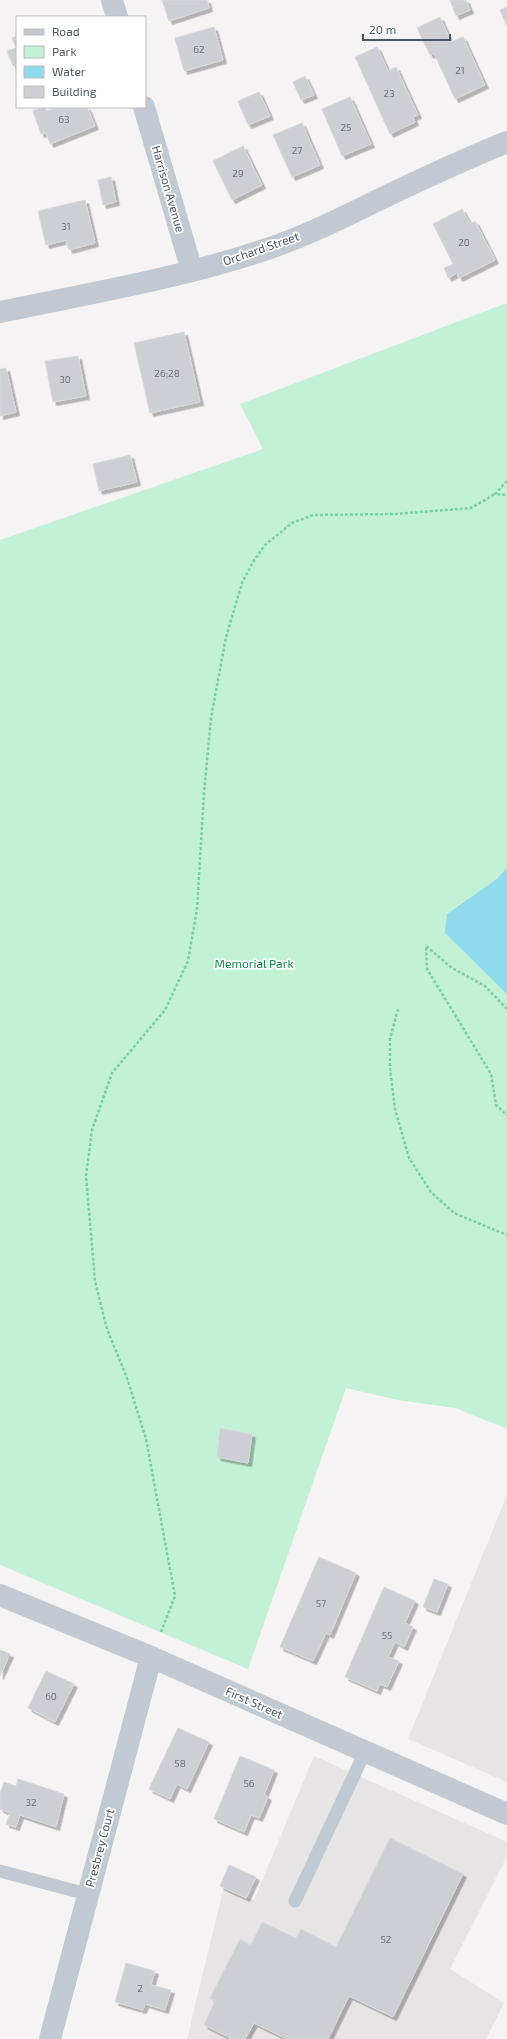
<svg xmlns="http://www.w3.org/2000/svg" width="507" height="2039" font-family="'Exo 2',sans-serif">
<style>
.education{fill:#e6e4e5}
.green{fill:#c3f1d5}
.water{fill:#90daee}
.building{fill:#cdcfd5;stroke:#d7d9de;filter:url(#shadow)}
.lines{fill:none;stroke-linecap:round;stroke-linejoin:round}
.path{stroke:#7ad0a6;stroke-width:2.5;stroke-dasharray:3 2;stroke-linecap:butt}
.service{stroke:#c1cad2;stroke-width:13}
.minor{stroke:#c1cad2;stroke-width:22}
.tertiary{stroke:#c1cad2;stroke-width:22}
.labels{text-anchor:middle;stroke-width:3.5;stroke-linejoin:round;paint-order:stroke}
.number-label{font-size:10px;fill:#6b747e}
.street-label{font-size:12px;fill:#4a5661;stroke:#fff}
.park-label{font-size:12px;fill:#17864f;stroke:#fff}
</style>
<defs>
<filter id="shadow"><feDropShadow dx="3.5" dy="3.5" stdDeviation="0" flood-color="#0004"/></filter>
</defs>
<rect width="100%" height="100%" fill="#f5f3f3"/>
<path class="education" d="M507,1495V1782L408,1739Z
M314,1756L507,1842V1856L450,1969L504,2003L486,2039H187L223,1890L254,1900Z"/>
<path class="green" d="M507,303V1429L455,1408L398,1400L346,1388L248,1669L0,1565V540L263,449L240,404Z"/>
<path class="water" d="M507,868V994L445,933L447,914L497,879Z"/>
<path class="building" d="M162,0H207L209,8L169,21Z
M450,0H466L470,10L456,16Z
M507,7V26L500,10Z
M440,17L451,42L463,37L485,85L455,99L434,53L430,55L417,28Z
M214,27L223,60L184,71L175,38Z
M17,36V65L13,66L7,51L16,48L12,38Z
M377,47L388,71L396,67L418,115L413,117L415,122L390,134L355,57Z
M305,76L314,95L301,100L293,82Z
M259,92L270,116L248,125L238,101Z
M350,97L371,144L342,156L322,109Z
M44,107L47,111L58,107H87L95,126L50,144L46,133L41,134L33,111Z
M302,123L320,165L292,177L273,135Z
M243,146L262,185L232,200L213,161Z
M111,177L116,202L103,205L98,180Z
M85,200L95,243L69,250L66,240L46,245L38,211Z
M462,209L470,224L475,221L495,260L459,278L457,273L448,278L444,268L453,264L433,224Z
M184,332L200,402L150,413L134,343Z
M78,356L86,396L53,402L45,361Z
M6,368L16,412L0,416V369Z
M130,455L137,482L99,491L93,464Z
M220,1428L252,1434L248,1463L217,1457Z
M319,1557L356,1573L330,1635L326,1633L313,1661L280,1647Z
M434,1579L448,1584L437,1612L423,1607Z
M384,1587L415,1601L405,1623L413,1627L404,1647L395,1642L388,1657L399,1661L387,1687L380,1684L377,1691L345,1677Z
M0,1650L10,1654L0,1676Z
M46,1671L74,1684L55,1722L28,1708Z
M178,1728L209,1742L187,1789L177,1784L170,1799L149,1789Z
M240,1756L274,1770L264,1795L268,1797L259,1818L251,1815L244,1832L214,1819Z
M18,1779L64,1794L56,1827L20,1815L16,1827L6,1824L10,1813L0,1809V1794L4,1782L16,1786Z
M390,1838L463,1874L393,2017L349,1996L328,2039H287L254,2023L245,2039H232L204,2025L215,2001L210,1998L240,1939L251,1945L262,1922L296,1938L301,1929L336,1947Z
M229,1865L256,1877L246,1898L220,1886Z
M126,1963L155,1971L151,1985L171,1990L165,2010L145,2004L143,2010L115,2002Z"/>
<g class="lines">
<path class="path" d="M507,481L495,494L507,495
M398,1009L390,1039V1068L395,1109L409,1158L431,1192L454,1213L507,1235
M507,1009L485,986L452,968L426,946L427,969L491,1074L496,1105L507,1115
M161,1632L175,1596L146,1439L127,1378L107,1329L95,1281L86,1176L92,1130L112,1073L165,1010L188,961L197,909L204,793L211,718L226,637L242,583L253,562L265,545L292,523L313,515L395,514L471,508L495,494"/>
<path class="service" d="M0,1871L87,1894
M295,1901L365,1752"/>
<path class="minor" d="M112,0L117,17
M144,107L192,271
M0,312C91,293 182,278 270,248C314,233 355,211 397,191C433,174 470,157 507,142
M50,2039L151,1657"/>
<path class="tertiary" d="M0,1595L151,1657L507,1814"/>
</g>
<g class="labels">
<g class="number-label">
<text x="199" y="53">62</text>
<text x="460" y="74">21</text>
<text x="389" y="97">23</text>
<text x="64" y="123">63</text>
<text x="346" y="131">25</text>
<text x="297" y="154">27</text>
<text x="238" y="177">29</text>
<text x="66" y="230">31</text>
<text x="464" y="246">20</text>
<text x="167" y="377">26;28</text>
<text x="65" y="383">30</text>
<text x="321" y="1607">57</text>
<text x="387" y="1639">55</text>
<text x="51" y="1700">60</text>
<text x="180" y="1767">58</text>
<text x="249" y="1787">56</text>
<text x="31" y="1806">32</text>
<text x="386" y="1943">52</text>
<text x="140" y="1992">2</text>
</g>
<g class="street-label">
<text transform="translate(168 189) rotate(74)" y="4">Harrison Avenue</text>
<text transform="translate(261 249) rotate(-19)" y="4">Orchard Street</text>
<text transform="translate(254 1703) rotate(24)" y="4">First Street</text>
<text transform="translate(100 1848) rotate(-75)" y="4">Presbrey Court</text>
</g>
<g class="park-label">
<text x="254" y="968">Memorial Park</text>
</g>
</g>
<rect x="16" y="16" width="130" height="92" fill="#ffffff" stroke="#b7bbc0"/>
<rect x="24" y="29" width="20" height="6" fill="#c1cad2" stroke="#b7bbc0"/>
<text x="52" y="36" font-size="12" fill="#4a5661">Road</text>
<rect x="24" y="46" width="20" height="12" fill="#c3f1d5" stroke="#b7bbc0"/>
<text x="52" y="56" font-size="12" fill="#4a5661">Park</text>
<rect x="24" y="66" width="20" height="12" fill="#90daee" stroke="#b7bbc0"/>
<text x="52" y="76" font-size="12" fill="#4a5661">Water</text>
<rect x="24" y="86" width="20" height="12" fill="#cdcfd5" stroke="#b7bbc0"/>
<text x="52" y="96" font-size="12" fill="#4a5661">Building</text>
<path d="M363 34v6h87v-6" fill="none" stroke="#4a5661" stroke-width="2"/>
<text x="369" y="34" font-size="12" fill="#4a5661" stroke="#ffffff" stroke-width="3" paint-order="stroke">20 m</text>
</svg>
